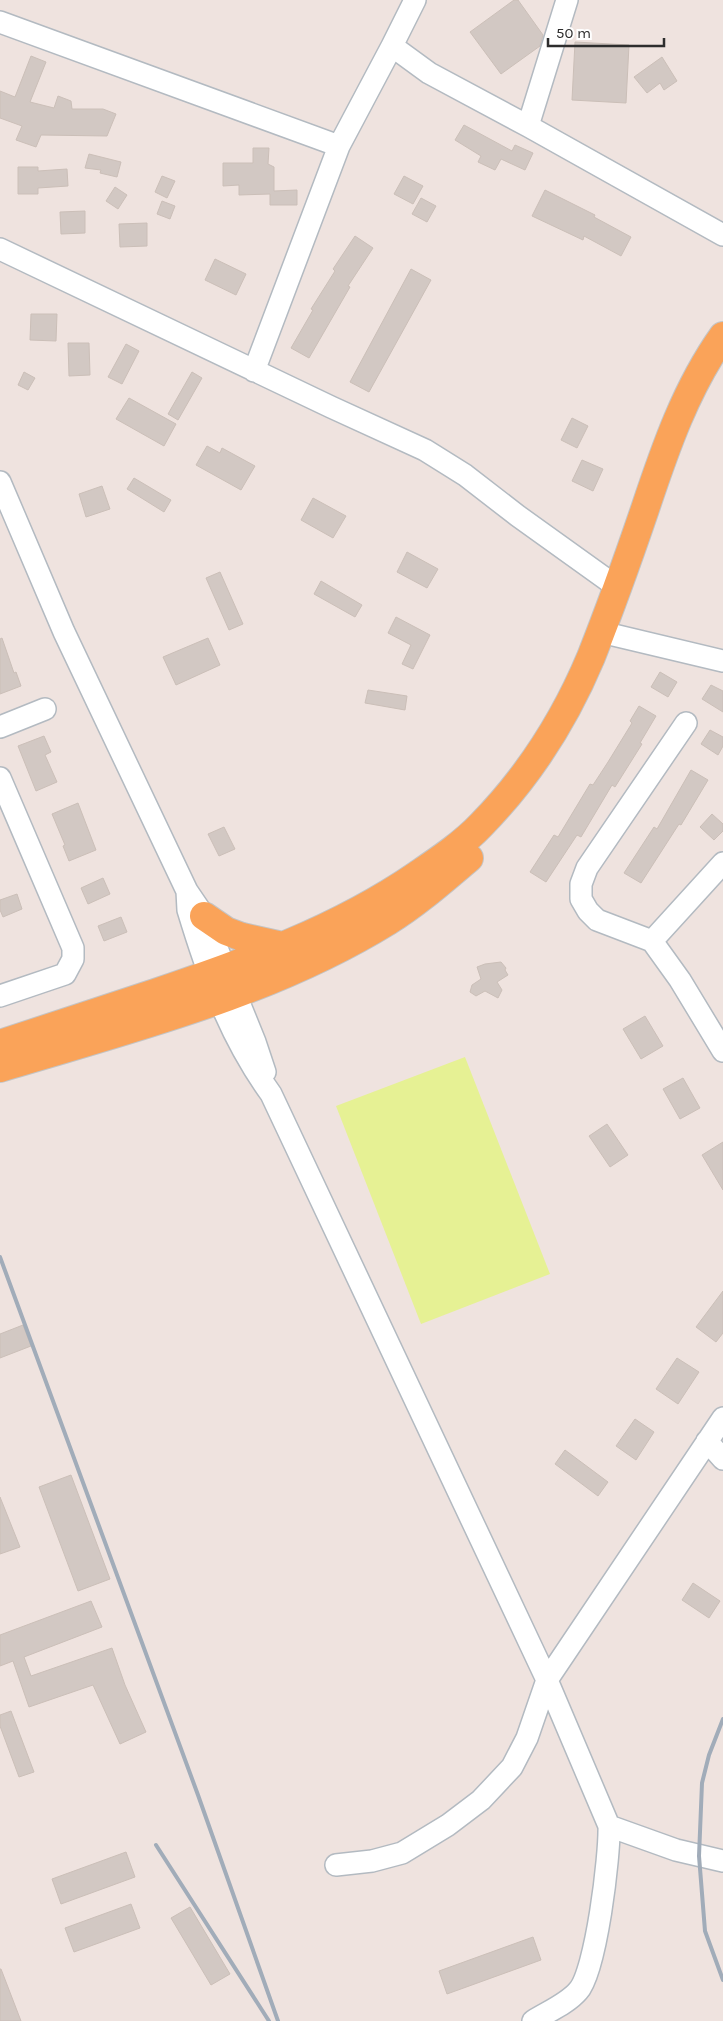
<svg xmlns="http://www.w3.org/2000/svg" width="723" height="2021" font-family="Karla,sans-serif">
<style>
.pitch{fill:#e6f194}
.building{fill:#d2c8c3;stroke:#cbbfb8}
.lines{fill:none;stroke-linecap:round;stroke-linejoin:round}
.minor-casing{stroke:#b3bac1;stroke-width:24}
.major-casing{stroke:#c4c4c4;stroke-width:30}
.minor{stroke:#fff;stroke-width:21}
.major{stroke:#faa359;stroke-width:28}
.rail{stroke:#a1acb9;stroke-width:4}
</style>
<rect width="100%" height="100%" fill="#efe3df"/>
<path class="pitch" d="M465,1057L550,1274L421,1324L336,1106Z"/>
<path class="building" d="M514,0H518L543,35L540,46L501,74L470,32Z
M575,42L629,45L626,103L572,100Z
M31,56L46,62L30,102L54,108L58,96L71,101L72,109H103L116,114L107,136L41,135L36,147L16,140L22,126L0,118V91L15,97Z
M662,57L677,81L664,90L660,83L647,93L634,77Z
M464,125L512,151L515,145L533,153L525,170L501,159L495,170L478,162L481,156L455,140Z
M253,148H269L268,164L274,167V191L297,190V205H270V194L239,195V185L223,186V163H253Z
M89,154L121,162L117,177L100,173L101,170L85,168Z
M18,167H38V171L67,169L68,186L38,188V194H18Z
M162,176L175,181L167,198L155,192Z
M404,176L423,186L413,204L394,194Z
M115,187L127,195L118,209L106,201Z
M545,190L595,215L594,217L631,237L621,256L584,236L583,240L532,216Z
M421,198L436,206L427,222L412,214Z
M162,201L175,206L170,219L157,214Z
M85,211V233L61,234L60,212Z
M147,223V246L120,247L119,224Z
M355,236L373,248L348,286L350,287L309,358L291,348L313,310L311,309L335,271L333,269Z
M215,259L246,274L236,295L205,280Z
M411,269L431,280L369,392L350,382Z
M31,314H57L56,341L30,340Z
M68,343H89L90,375L69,376Z
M126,344L139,351L122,384L108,377Z
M24,372L35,378L28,390L18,385Z
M192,372L202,378L178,420L168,414Z
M129,398L176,424L164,446L116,419Z
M572,418L588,426L577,448L561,440Z
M207,446L220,453L222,448L255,466L241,490L196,465Z
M582,460L603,469L593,491L572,481Z
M134,478L171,500L164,512L127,489Z
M102,486L110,509L86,517L79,494Z
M313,498L346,516L333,538L301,520Z
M407,552L438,569L427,588L397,572Z
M220,572L243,624L229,630L206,578Z
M321,581L362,605L355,617L314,594Z
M396,617L430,635L413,669L402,664L411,645L388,633Z
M2,638L14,673L16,672L21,686L0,694V639Z
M208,638L220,665L176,685L163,657Z
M660,672L677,682L668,697L651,687Z
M711,685L723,691V712L702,699Z
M368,690L407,696L405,710L365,703Z
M639,706L656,716L640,743L642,744L615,787L612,785L581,837L577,835L546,882L530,872L554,835L558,837L590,784L593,785L608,762L632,723L630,721Z
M710,730L723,737V746L718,755L701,744Z
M44,736L51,752L45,755L57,782L36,791L18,746Z
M691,770L708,780L681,825L679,824L641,883L624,873L654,827L657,829Z
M78,803L96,850L69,861L63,846L65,845L52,814Z
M712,814L723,824V831L714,840L700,827Z
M224,827L235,849L219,856L208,834Z
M103,878L110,894L88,904L81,888Z
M17,894L22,909L3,917L0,910V900Z
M121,917L127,932L104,941L98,926Z
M501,962L506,968L505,970L508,975L497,982L502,990L498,998L485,991L476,996L470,992L472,985L481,979L477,967L485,964Z
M645,1016L663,1046L641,1059L623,1029Z
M683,1078L700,1108L680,1119L663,1089Z
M607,1124L628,1155L610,1167L589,1136Z
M723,1142V1190L702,1155Z
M723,1291V1333L716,1342L696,1327Z
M23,1325L31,1346L0,1358V1334Z
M677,1358L699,1372L678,1404L656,1389Z
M635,1419L654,1432L636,1460L616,1446Z
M565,1450L608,1482L598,1496L555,1464Z
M71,1475L110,1579L78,1591L39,1487Z
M0,1497L20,1547L0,1554Z
M693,1583L720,1601L709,1618L682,1600Z
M91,1601L102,1627L24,1657L31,1676L112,1648L125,1685L146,1732L120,1744L93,1685L29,1707L13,1661L0,1666V1635Z
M11,1711L34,1772L19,1777L0,1726V1715Z
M126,1852L135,1877L61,1904L52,1879Z
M131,1904L140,1928L74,1952L65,1928Z
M190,1907L230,1974L211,1985L171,1918Z
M533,1937L541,1960L447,1994L439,1971Z
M0,1969H1L21,2021H0Z"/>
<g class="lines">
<g class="minor-casing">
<path id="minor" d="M415,0L392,46L429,73L528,126L723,235
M0,22L339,146
M528,126L567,0
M0,249L331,407L425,450L465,475L518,516L617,587
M254,371L339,146L392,46
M0,482L64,632L187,891L204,916L255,1042L265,1072
M601,632L723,661
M686,723L587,868L581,884V899L588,911L597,920L652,941L680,980L723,1051
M0,727L45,709
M0,778L73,948V959L65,974L0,996
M187,891L188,910L192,923C211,984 233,1042 271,1094L547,1680L609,1826C610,1855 596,1972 578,1991C567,2004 547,2012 533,2021
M652,941L723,863
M707,1441L723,1459
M609,1826L676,1850L723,1861
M336,1865L372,1861L402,1853L448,1825L481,1800L512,1767L527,1738L547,1680L723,1418"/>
</g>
<g class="major-casing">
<path id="major" d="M204,916L226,931L242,937L282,946
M0,1044C52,1027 103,1010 155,993C246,962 337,930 417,875C439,860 463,844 481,825C528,777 565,719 591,657C610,609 628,559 645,509C665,449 686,388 723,336
M0,1068C132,1028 270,994 388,921C417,903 443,880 469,858"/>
</g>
<use href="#minor" class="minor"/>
<use href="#major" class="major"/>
<path class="rail" d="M0,1257L198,1795L278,2021
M723,1719L709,1755L702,1783L699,1856L705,1931L723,1980
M156,1845L269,2021"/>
</g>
<path d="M548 38v8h116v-8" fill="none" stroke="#2d2d2d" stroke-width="2.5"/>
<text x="556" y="38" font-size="15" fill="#2d2d2d" stroke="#ffffff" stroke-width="4" paint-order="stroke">50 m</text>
</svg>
